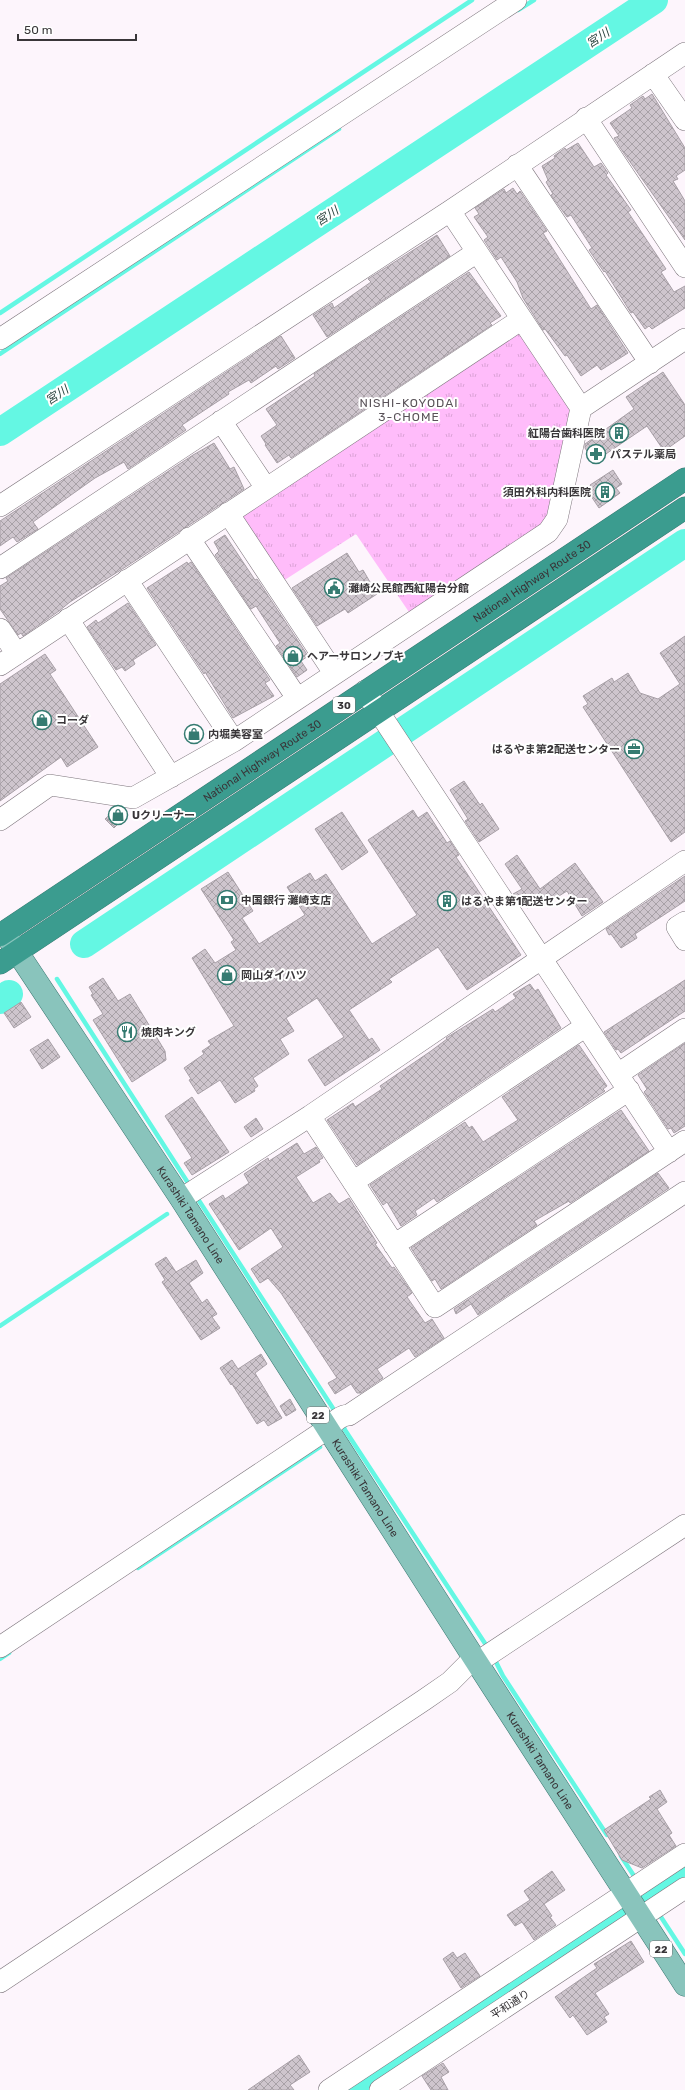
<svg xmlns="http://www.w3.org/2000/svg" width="685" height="2090" font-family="Rubik,'Noto Sans JP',sans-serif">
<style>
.grass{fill:url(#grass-tufts)}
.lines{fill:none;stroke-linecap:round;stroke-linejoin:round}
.stream{stroke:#64f7e3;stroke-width:4.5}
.river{stroke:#64f7e3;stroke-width:28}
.building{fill:url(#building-cross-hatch);stroke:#a8a0a7}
.minor-casing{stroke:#7d757c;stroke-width:22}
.major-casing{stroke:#3a7871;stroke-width:23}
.highway-casing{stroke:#3a7871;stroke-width:23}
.minor{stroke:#fff;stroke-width:21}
.major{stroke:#89c4bc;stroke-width:22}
.highway{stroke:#3b9c8f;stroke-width:22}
.labels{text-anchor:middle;stroke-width:4;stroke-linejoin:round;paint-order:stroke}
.shield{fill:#fff;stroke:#747274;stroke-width:1}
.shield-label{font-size:10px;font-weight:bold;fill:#393639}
.poi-label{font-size:11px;font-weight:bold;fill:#393639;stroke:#fff;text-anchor:start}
.street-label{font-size:11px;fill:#393639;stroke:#fff}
.water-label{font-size:12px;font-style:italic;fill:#263f3a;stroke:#fff}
.neighbourhood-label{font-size:12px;letter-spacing:1px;fill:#5a5359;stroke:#fff}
</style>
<defs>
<pattern id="grass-tufts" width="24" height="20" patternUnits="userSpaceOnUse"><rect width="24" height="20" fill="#ffbcfa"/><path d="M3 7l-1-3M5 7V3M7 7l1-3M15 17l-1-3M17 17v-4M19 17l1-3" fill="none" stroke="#dba2d7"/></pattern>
<pattern id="building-cross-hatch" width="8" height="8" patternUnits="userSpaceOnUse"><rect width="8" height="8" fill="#cec5cd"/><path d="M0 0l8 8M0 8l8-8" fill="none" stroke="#a8a1a7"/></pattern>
</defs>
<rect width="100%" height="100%" fill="#fdf5fc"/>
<path class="grass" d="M519,327L574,408L553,516L411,615L356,534L280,583L237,516Z"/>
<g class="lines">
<path class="stream" d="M518,10L534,0
M0,313L472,0
M0,354L339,129
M57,979L190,1186
M196,1196L336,1413
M0,1326L167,1214
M342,1423L345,1430L488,1648
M138,1568L320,1447
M494,1658L503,1676L607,1835
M0,1659L9,1653
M621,1856L636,1879
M643,1889L651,1903
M659,1914L685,1954"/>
<path class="river" d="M0,432L654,0
M84,944L685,543
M0,1000L9,994
M354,2090L685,1870"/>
</g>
<path class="building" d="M652,94L685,148V170L676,176L678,179L673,181L685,201V240L621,149L614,138L619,136L610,123L632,108L630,105L643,96L645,99Z
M578,143L594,167L601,163L608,173L606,175L631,210L628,212L666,269L661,272L674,292L685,286V308L652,329L649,326L645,329L633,312L631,313L605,271L604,272L589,250L592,248L571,215L567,217L551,195L553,194L546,182L548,180L542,166L555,158L554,156L565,148L566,150Z
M513,188L517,194L520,191L547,231L543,233L591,309L597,305L628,353L601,370L597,365L581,376L567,355L565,356L545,329L543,330L523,298L517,282L501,257L497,260L484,240L488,237L474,217L479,214L475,208L504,189L506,193Z
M437,235L450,256L327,337L313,315L332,303L334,308L371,282L368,279Z
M469,272L501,316L490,323L492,325L291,458L289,455L277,463L265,445L266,444L261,436L277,425L266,409L315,376L314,374Z
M281,336L295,358L278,369L276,366L251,383L249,380L228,392L229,394L182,425L186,430L128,469L124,462L95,478L33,522L38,529L17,542L13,537L0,546V521Z
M663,372L685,405V436L664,451L647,426L594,462L585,448V444L634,409L626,397Z
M214,443L230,469L234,467L244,489L127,566L70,602L59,611L23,636L21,633L18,635L0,609V586L8,581L6,578L193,455Z
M613,470L622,484L616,488L620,493L599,508L589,493L593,490L590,485Z
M225,535L255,580L257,579L308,656L301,661L307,670L297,677L276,646L280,643L256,606L251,609L215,555L219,551L214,542Z
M347,553L359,572L363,570L377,594L348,613L345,609L317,626L292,588Z
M187,562L188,564L191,562L270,680L265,683L274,696L233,718L205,672L204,674L147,588Z
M128,603L156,645L133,660L135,664L125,671L122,667L116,670L87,627L96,620L98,623Z
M685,636V832L671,842L583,707L588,704L583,696L612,678L614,682L628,673L640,693L658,699L680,684L660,653Z
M45,654L56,670L50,674L98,747L67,767L61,757L0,801V684Z
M464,781L480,805L482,803L499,829L479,842L465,821L468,819L450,790Z
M117,808H120L127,815L114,828L105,819Z
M413,810L418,818L427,812L447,843L450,841L459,855L456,857L521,955L467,990L438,947L389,979L392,982L349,1010L369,1040L372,1038L380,1050L325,1086L308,1060L344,1037L317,998L286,1018L294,1031L280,1039L289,1054L253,1078L258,1086L254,1089L255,1091L235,1103L220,1080L198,1094L189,1080L191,1079L184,1068L204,1054L202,1051L211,1045L208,1041L234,1026L192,958L205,949L215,963L236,950L231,942L234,940L201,889L228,872L253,911L242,918L259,944L305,915L287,887L310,873L315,881L326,874L372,944L417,915L368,840Z
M342,812L368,852L342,870L315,829Z
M517,855L540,889L575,863L603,902L582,916L567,891L541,907L537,902L527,908L525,905L522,907L513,894L522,889L505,864Z
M685,876V901L635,934L637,938L621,948L611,934L609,935L606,929Z
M103,978L118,1001L130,994L165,1051L166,1060L132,1082L93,1020L103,1014L91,995L93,994L89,987Z
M685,980V1011L621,1053L618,1049L616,1050L604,1032Z
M530,984L535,991L538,989L561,1028L357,1165L327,1120L353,1103L355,1107L382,1089L380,1086L431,1051L447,1039L446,1038L493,1009L495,1012L516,998L513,994Z
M21,1002L31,1017L14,1028L4,1013Z
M48,1039L60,1057L42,1069L30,1050Z
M685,1043V1126L674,1133L671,1128L668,1129L644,1092L647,1089L638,1075Z
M579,1045L607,1086L603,1089L605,1091L602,1093L437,1202L434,1198L415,1211L417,1215L401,1226L387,1202L383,1205L370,1185L465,1122L469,1128L472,1126L483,1142L518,1120L502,1097Z
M192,1097L229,1152L192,1175L184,1163L192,1158L165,1116Z
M621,1110L649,1151L570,1203L569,1201L534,1221L537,1225L441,1289L435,1279L432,1281L411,1248Z
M256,1118L263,1129L251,1137L244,1127Z
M297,1143L304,1154L316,1147L323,1158L319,1160L320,1162L296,1177L313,1203L330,1193L339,1204L349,1198L377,1243L375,1244L392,1268L394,1267L412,1293L407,1297L425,1323L432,1319L444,1338L415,1357L409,1348L377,1369L383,1378L361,1393H357L351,1384L335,1394L328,1383L337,1378L281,1293L268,1278L260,1283L251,1269L283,1247L271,1228L239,1250L209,1204L223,1195L225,1199L249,1183L244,1174L268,1158L269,1161Z
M658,1173L669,1188L478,1315L471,1304L456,1314L454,1309Z
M166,1257L176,1272L196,1260L203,1273L189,1283L202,1303L207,1299L217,1314L212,1317L220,1328L201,1340L162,1282L165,1280L155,1264Z
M261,1354L267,1364L255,1373L282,1418L268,1426L264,1420L257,1424L232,1384L231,1385L220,1368L232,1360L238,1369Z
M290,1399L296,1410L286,1416L280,1406Z
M660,1790L667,1802L657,1809L672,1833L669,1835L676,1846L642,1868L622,1860L604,1830L651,1799L649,1797Z
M552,1871L565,1890L544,1904L552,1916L550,1917L556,1925L534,1940L522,1922L515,1926L507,1915L530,1900L524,1891Z
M631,1941L644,1962L595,1993L609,2014L604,2017L607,2022L587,2035L573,2015L570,2018L555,1997L597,1968L594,1964Z
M453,1952L457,1958L465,1953L480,1976L461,1988L443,1959Z
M299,2055L310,2072L290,2085L294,2090H248Z
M443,2063L449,2072L441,2077L448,2090H431L422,2076Z"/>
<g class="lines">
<g class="minor-casing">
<path id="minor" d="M653,74L685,120
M586,118L685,267
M517,165L650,363
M450,211L581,408
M0,339L516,0
M221,421L266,488
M0,506L450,211L685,53
M228,513L334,673
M189,538L297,698
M0,568L477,252
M127,580L234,741
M68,619L171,777
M0,629L17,654
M0,665L522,319
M365,691L669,1152
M0,820L50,785L133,798L234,741L548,532L557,519L581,408L685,339
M685,922L677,927L685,940
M618,1074L685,1029
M310,1116L435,1307L685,1141
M353,1182L586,1026
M181,1199L310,1116L685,861
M394,1245L629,1090
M0,1647L327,1429C333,1423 340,1415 349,1415L685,1192
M476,1663L685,1525
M0,1982L424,1700L450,1682L474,1658
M329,2090L685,1854
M380,2090L685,1888"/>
</g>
<g class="major-casing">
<g id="major">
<path id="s1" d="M4,932L181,1199L474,1658L685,1985"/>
</g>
</g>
<g class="highway-casing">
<g id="highway">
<path id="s2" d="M0,935L685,479"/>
<path d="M0,963L685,508"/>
</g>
</g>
<use href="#minor" class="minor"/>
<use href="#major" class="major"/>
<use href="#highway" class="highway"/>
</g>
<defs>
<g id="building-ring" transform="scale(1)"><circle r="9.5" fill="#fff" stroke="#357b71" stroke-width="1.5"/><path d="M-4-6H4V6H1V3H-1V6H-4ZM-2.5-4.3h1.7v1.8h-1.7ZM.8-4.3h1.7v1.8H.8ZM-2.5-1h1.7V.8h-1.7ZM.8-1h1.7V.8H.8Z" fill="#357b71"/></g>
<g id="pharmacy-ring" transform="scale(1)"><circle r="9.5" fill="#fff" stroke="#357b71" stroke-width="1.5"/><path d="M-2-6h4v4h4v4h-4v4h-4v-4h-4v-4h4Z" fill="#357b71"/></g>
<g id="civic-ring" transform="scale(1)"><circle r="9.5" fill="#fff" stroke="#357b71" stroke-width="1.5"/><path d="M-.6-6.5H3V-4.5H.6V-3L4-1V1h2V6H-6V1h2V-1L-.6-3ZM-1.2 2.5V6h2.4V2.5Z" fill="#357b71"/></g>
<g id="shop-ring" transform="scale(1)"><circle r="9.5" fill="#fff" stroke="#357b71" stroke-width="1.5"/><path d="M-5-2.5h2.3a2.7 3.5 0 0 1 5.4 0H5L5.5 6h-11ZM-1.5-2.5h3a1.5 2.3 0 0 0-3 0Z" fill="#357b71"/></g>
<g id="office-ring" transform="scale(1)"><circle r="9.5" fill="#fff" stroke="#357b71" stroke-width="1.5"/><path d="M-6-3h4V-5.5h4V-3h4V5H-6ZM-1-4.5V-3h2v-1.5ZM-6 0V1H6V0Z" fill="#357b71"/></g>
<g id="bank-ring" transform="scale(1)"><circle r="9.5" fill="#fff" stroke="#357b71" stroke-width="1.5"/><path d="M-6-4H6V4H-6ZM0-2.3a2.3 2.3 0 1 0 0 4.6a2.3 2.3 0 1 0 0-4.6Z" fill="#357b71"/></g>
<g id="restaurant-ring" transform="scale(1)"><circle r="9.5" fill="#fff" stroke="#357b71" stroke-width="1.5"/><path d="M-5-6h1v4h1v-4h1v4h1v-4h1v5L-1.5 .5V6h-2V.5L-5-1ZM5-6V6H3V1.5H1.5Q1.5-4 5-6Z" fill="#357b71"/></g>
</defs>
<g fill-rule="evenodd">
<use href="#building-ring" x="619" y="433"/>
<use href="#pharmacy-ring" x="596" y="454"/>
<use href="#building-ring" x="605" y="492"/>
<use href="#civic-ring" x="334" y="588"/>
<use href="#shop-ring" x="293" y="656"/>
<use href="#shop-ring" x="42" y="720"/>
<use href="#shop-ring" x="194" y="734"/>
<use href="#office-ring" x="634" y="749"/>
<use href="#shop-ring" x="118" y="815"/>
<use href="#bank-ring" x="227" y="900"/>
<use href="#building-ring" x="447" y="901"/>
<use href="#shop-ring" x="227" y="975"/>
<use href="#restaurant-ring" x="127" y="1032"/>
</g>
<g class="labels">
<g class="shield">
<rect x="333" y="697" width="22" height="16" rx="3"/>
<rect x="307" y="1407" width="22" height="16" rx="3"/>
<rect x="650" y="1941" width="22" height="16" rx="3"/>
</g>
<g class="shield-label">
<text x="344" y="709">30</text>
<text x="318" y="1419">22</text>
<text x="661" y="1953">22</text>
</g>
<g class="poi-label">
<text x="605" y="437" text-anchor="end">紅陽台歯科医院</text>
<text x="610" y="458">パステル薬局</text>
<text x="591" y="496" text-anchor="end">須田外科内科医院</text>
<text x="348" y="592">灘崎公民館西紅陽台分館</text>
<text x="307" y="660">ヘアーサロンノブキ</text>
<text x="56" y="724">コーダ</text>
<text x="208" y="738">内堀美容室</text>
<text x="620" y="753" text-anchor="end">はるやま第2配送センター</text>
<text x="132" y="819">Uクリーナー</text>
<text x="241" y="904">中国銀行 灘崎支店</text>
<text x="461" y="905">はるやま第1配送センター</text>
<text x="241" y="979">岡山ダイハツ</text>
<text x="141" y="1036">焼肉キング</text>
</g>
<g class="street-label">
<text dy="4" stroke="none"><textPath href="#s2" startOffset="639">National Highway Route 30</textPath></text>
<text dy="4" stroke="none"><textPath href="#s2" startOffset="315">National Highway Route 30</textPath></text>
<text dy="4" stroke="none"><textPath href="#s1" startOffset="339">Kurashiki Tamano Line</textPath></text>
<text dy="4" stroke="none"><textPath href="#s1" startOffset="663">Kurashiki Tamano Line</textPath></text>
<text dy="4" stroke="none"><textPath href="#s1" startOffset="987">Kurashiki Tamano Line</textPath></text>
<text transform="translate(510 2004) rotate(-33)" y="4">平和通り</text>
</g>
<g class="water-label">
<text transform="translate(598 38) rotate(-33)" y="4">宮川</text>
<text transform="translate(327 216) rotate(-33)" y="4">宮川</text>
<text transform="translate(57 395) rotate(-33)" y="4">宮川</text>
</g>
<g class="neighbourhood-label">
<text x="409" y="407">NISHI-KOYODAI<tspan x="409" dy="14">3-CHOME</tspan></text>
</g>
</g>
<path d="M18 34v6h118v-6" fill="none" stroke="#393639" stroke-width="2"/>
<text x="24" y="34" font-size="12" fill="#393639" stroke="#ffffff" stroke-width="3" paint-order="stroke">50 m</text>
</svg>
